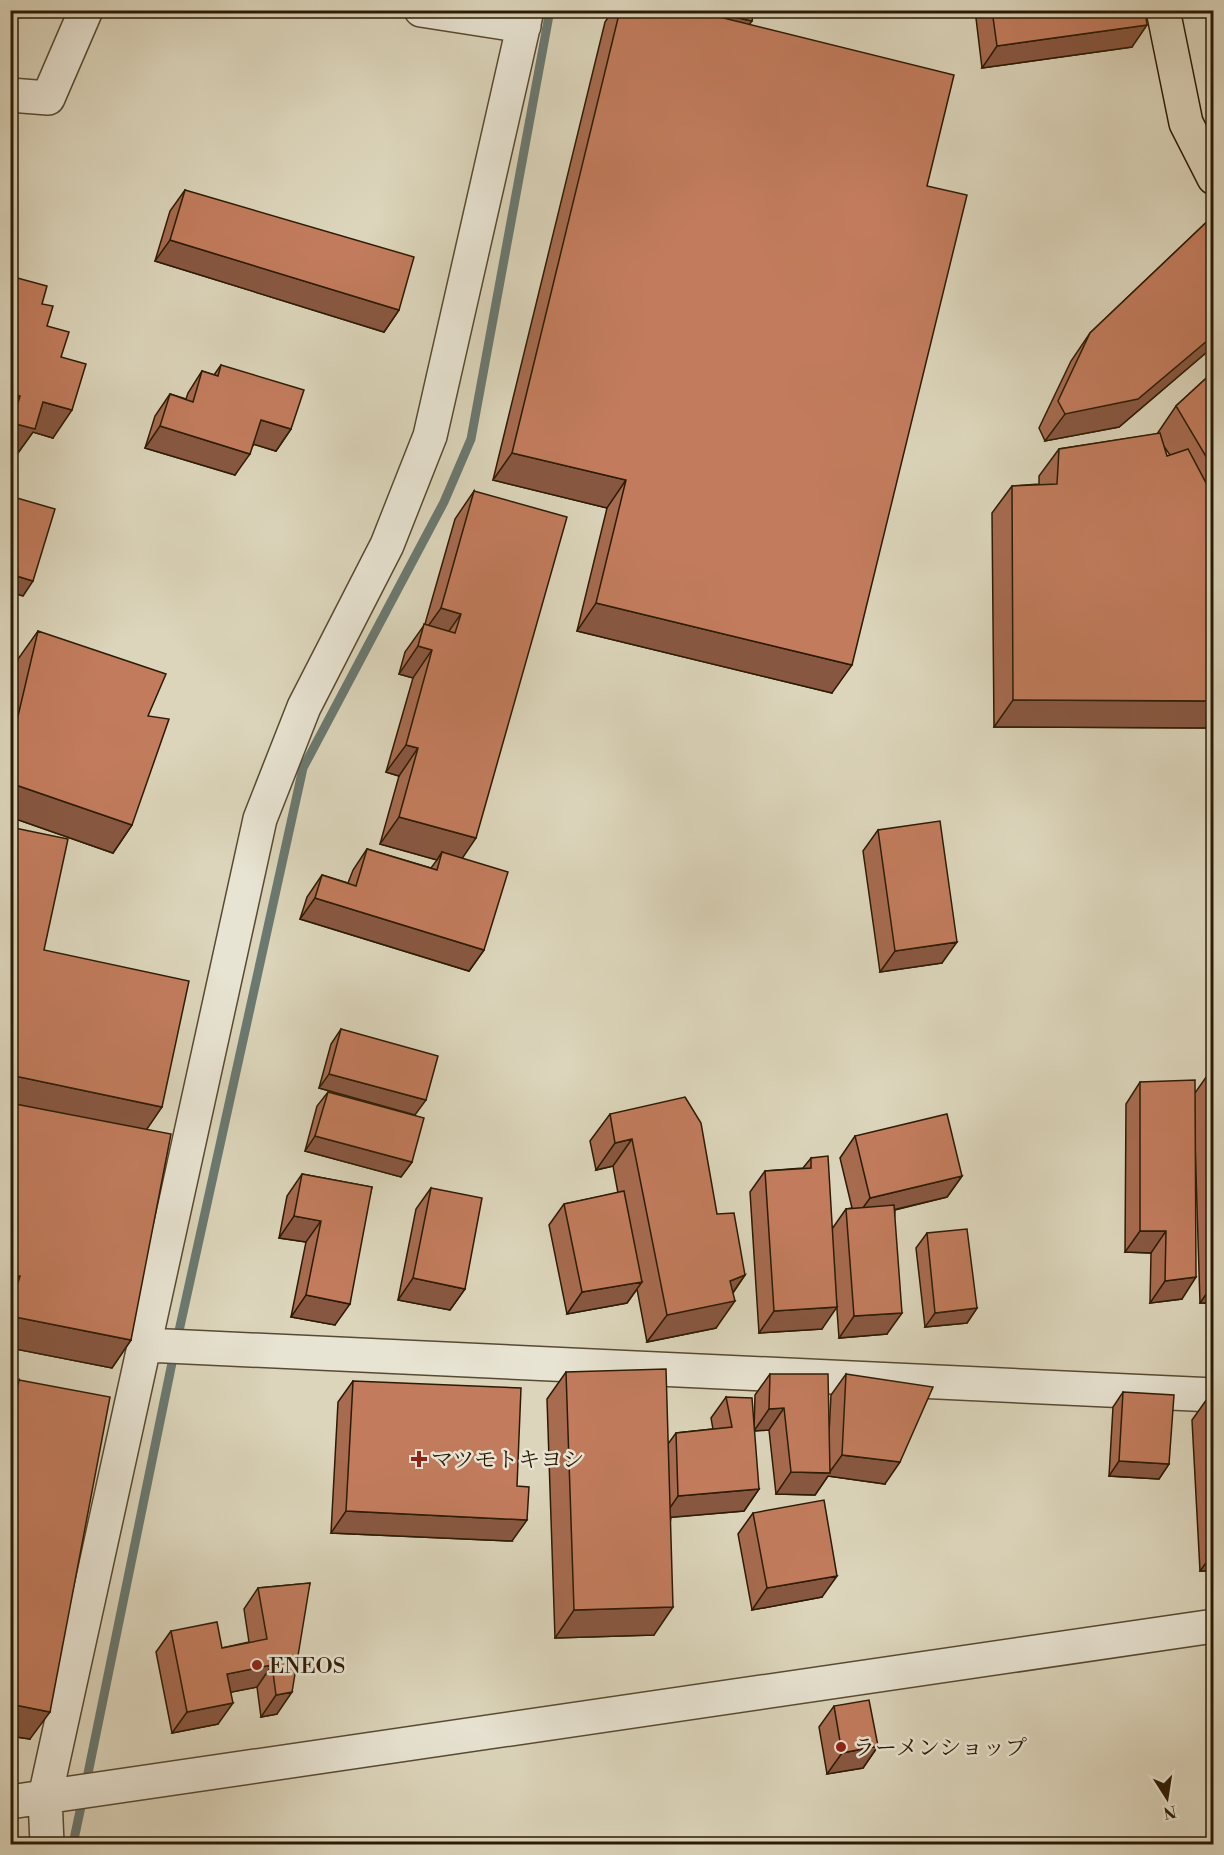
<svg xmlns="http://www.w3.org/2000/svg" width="1224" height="1855" font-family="'Libre Bodoni','Noto Serif JP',serif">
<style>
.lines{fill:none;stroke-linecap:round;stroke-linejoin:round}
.stream{stroke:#6b7971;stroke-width:9}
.minor-casing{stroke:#584a32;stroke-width:36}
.major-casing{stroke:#2c1b04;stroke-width:36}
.minor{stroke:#e8e4d3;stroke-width:33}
.major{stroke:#dcd5bb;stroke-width:33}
.wall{fill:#a76b50;stroke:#2c1b04;stroke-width:1.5;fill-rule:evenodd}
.shaded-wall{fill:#885741;stroke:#2c1b04;stroke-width:1.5}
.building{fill:#c27c5d;stroke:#2c1b04;stroke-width:1.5}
.poi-dot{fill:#8f2418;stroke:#e8e4d3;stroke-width:2}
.labels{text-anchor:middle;stroke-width:5;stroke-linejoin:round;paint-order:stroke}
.poi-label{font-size:22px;fill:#2c1b04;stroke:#e8e4d3;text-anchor:start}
</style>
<rect width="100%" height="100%" fill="#dcd5bb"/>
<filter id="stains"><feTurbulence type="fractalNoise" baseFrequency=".00333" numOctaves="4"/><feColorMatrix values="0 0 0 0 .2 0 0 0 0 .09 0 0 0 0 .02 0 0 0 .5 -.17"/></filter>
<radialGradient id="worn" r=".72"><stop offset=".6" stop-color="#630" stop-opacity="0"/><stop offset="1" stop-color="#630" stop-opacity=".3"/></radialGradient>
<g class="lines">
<path class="stream" d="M177,1340L303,768L444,502L471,439L550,10
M86,1783L174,1353
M73,1844L83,1797"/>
<g class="minor-casing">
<path id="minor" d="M421,10L524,26
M10,95L48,98L86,10
M146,1345L1214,1395
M10,1802L1214,1626
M47,1844L45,1797L260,819L304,707L387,545L430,436L527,10"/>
</g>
<g class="major-casing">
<path id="major" d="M1163,10L1186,123L1214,178"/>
</g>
<use href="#minor" class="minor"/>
<use href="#major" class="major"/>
</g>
<path class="wall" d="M613,10H754L749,25L927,186L832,693L577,631L607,508L493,480L605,22Z
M975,10H1145L1132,47L982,68Z
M185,190L399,310L384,332L155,261L170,211Z
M1214,215V346L1119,427L1045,441L1039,428L1071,361L1090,333Z
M10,276L42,304L47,326L61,357L53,438L33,432L15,457L10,455Z
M221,365L291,429L276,451L254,444L235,475L145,448L155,416L170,394L186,399L188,393L202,371L214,375Z
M1214,371V728L994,727L992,513L1012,486L1039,484V476L1059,449L1157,434L1176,406ZM1163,445L1170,455L1167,456Z
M474,491L462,858L484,950L469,971L300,919L307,897L322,875L348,883L353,870L367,849L431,868L437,860L380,844L399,776L386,772L413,678L399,674L405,652L425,624L455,519Z
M38,631L148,716L132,825L113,853L10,817V693L18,659Z
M10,827L44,950L147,1130L131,1340L112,1368L10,1348Z
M878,830L942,963L880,972L863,851Z
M1214,890V1014H1211L1207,900Z
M341,1029L415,1115L319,1088L331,1044Z
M1209,1073H1214V1303H1200L1195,1142L1182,1299L1150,1303L1151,1253L1125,1252L1126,1104L1140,1082L1195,1093Z
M328,1092L412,1162L401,1177L305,1151L317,1106Z
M610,1114L717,1214L745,1275L733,1293L716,1328L647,1342L637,1289L627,1303L567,1314L549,1225L564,1204L618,1193L613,1166L596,1170L590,1141Z
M855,1136L962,1176L947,1197L895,1210L887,1334L839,1338L836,1296L822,1329L759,1333L750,1192L765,1171L803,1168L811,1158L832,1229L846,1209L852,1208L840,1158Z
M302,1174L372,1187L335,1325L291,1317L306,1242L279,1238L287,1196Z
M431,1188L465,1289L450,1310L398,1300L416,1209Z
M927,1233L977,1308L967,1323L925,1327L916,1248Z
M566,1372L668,1444L676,1433L713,1429L711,1418L726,1397L759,1489L744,1511L671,1517L654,1635L555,1638L547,1399Z
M770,1374L829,1434L831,1395L846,1374L885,1484L828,1476L815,1495L776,1494L769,1430L754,1431L755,1395Z
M19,1380L30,1739L10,1736V1392Z
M353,1381L512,1541L331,1533L338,1402Z
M1123,1392L1169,1464L1159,1479L1109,1476L1113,1407Z
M1207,1399H1214V1571H1200L1192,1420Z
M753,1513L822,1597L752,1610L738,1534Z
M310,1583L277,1714L261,1717L257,1687L231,1692L218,1724L172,1733L156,1652L171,1631L222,1648L249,1642L244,1609L258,1588Z
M834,1706L878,1746L863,1768L827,1774L819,1727Z"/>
<path class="shaded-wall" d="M656,10H705L752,21L737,42Z
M1147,25L1132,47L982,68L997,46Z
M170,240L399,310L384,332L155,261Z
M1214,335V346L1119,427L1045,441L1065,414Z
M10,393L20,396L10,410Z
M43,402L72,410L53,438L33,432L15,457L10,455V425L12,423Z
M261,420L291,429L276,451L246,442Z
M160,426L250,454L235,475L145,448Z
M512,453L626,480L607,508L493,480Z
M10,574L33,581L23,596L10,592Z
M596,603L852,665L832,693L577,631Z
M441,608L461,614L442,641L421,636Z
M418,646L432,650L413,678L399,674Z
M1013,700L1214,701V728L994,727Z
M406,745L418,748L399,776L386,772Z
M10,783L132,825L113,853L10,817Z
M399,817L476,838L457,866L442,852L437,860L380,844Z
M315,898L484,950L469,971L300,919Z
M957,942L942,963L880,972L895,951Z
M329,1074L426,1100L415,1115L319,1088Z
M10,1075L162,1107L143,1135L10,1106Z
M315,1136L412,1162L401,1177L305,1151Z
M632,1139L613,1166L596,1170L615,1143Z
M962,1176L947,1197L855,1219L870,1198Z
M294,1216L321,1221L306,1242L279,1238Z
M1140,1231H1166L1151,1253L1125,1252Z
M745,1275L726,1302L735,1301L716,1328L647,1342L667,1315L730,1281Z
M20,1276L10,1290V1277Z
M1196,1277L1182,1299L1150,1303L1165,1281Z
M413,1278L465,1289L450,1310L398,1300Z
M642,1282L627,1303L567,1314L582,1292Z
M1214,1283V1303H1200Z
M306,1295L350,1304L335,1325L291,1317Z
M837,1307L822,1329L759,1333L774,1311Z
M977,1308L967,1323L925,1327L935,1313Z
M902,1313L887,1334L839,1338L854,1316Z
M10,1316L131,1340L112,1368L10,1348Z
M784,1408L769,1430L754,1431L769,1409Z
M842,1455L900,1462L885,1484L828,1476L815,1495L776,1494L791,1472L829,1473Z
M1119,1461L1169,1464L1159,1479L1109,1476Z
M759,1489L744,1511L663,1518L678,1496Z
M346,1511L527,1520L512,1541L331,1533Z
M1214,1552V1571H1200Z
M837,1576L822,1597L752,1610L767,1588Z
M673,1607L654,1635L555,1638L574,1610Z
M272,1665L257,1687L212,1696L227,1674Z
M292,1692L277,1714L261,1717L276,1695Z
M233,1703L218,1724L172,1733L187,1712Z
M10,1704L50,1712L30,1739L10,1736Z
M878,1746L863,1768L827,1774L842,1753Z"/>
<path class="building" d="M620,10H691L954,75L927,186L967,195L852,665L596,603L626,480L512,453Z
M705,10H754L752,21Z
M992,10H1145L1147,25L997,46Z
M185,190L414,257L399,310L170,240Z
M1214,215V335L1138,399L1065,414L1058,401L1090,333Z
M10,276L47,286L42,304L53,306L47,326L69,332L61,357L86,364L72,410L43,402L35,429L12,423L20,396L10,393Z
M221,365L304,390L291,429L261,420L250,454L160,426L170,394L193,402L202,371L218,376Z
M1214,371V470L1176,406Z
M1160,433L1167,456L1188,449L1214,498V701L1013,700L1012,486L1057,484L1059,449Z
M474,491L567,517L476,838L399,817L418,748L406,745L432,650L418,646L424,624L455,633L461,614L441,608Z
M10,496L55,509L33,581L10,574Z
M38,631L166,674L148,716L169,719L132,825L10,783V750Z
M940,821L957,942L895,951L878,830Z
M10,827L68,839L44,950L189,981L162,1107L10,1075Z
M367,849L437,870L442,852L508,872L484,950L315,898L322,875L356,886Z
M341,1029L438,1056L426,1100L329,1074Z
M1209,1073H1214V1238Z
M1195,1080L1196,1277L1165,1281L1166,1231H1140V1082Z
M328,1092L424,1118L412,1162L315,1136Z
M685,1097L701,1123L717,1214L734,1213L745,1275L730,1281L735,1301L667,1315L632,1139L615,1143L610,1114Z
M10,1103L171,1134L131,1340L10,1316V1308L20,1276L10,1277Z
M947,1114L962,1176L870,1198L855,1136Z
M828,1156L837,1307L774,1311L765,1171L811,1168V1158Z
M302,1174L372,1187L350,1304L306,1295L321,1221L294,1216Z
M431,1188L482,1198L465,1289L413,1278Z
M624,1191L642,1282L582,1292L564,1204Z
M894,1205L902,1313L854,1316L846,1209Z
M967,1229L977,1308L935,1313L927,1233Z
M666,1369L673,1607L574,1610L566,1372Z
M770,1374H828L830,1473L791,1472L784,1408L769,1409Z
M846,1374L933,1387L900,1462L842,1455Z
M19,1380L110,1397L50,1712L10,1704V1412L12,1413Z
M353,1381L521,1388L517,1486L529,1487L527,1520L346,1511Z
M1123,1392L1174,1395L1169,1464L1119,1461Z
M726,1397L752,1398L759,1489L678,1496L676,1433L732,1427Z
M1207,1399H1214V1520Z
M824,1500L837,1576L767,1588L753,1513Z
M310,1583L292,1692L276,1695L272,1665L227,1674L233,1703L187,1712L171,1631L217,1622L222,1648L267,1639L258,1588Z
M869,1700L878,1746L842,1753L834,1706Z"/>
<g class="poi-dot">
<path d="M416 1450h6v6h6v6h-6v6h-6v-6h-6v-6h6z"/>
<circle cx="257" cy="1665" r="6"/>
<circle cx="841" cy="1747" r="6"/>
</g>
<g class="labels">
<g class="poi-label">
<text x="431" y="1467">マツモトキヨシ</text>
<text x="269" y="1673">ENEOS</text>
<text x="853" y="1755">ラーメンショップ</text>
</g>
</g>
<rect width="1224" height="1855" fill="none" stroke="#dcd5bb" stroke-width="36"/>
<rect x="12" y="12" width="1200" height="1831" fill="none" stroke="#2c1b04" stroke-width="3"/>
<rect x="18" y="18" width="1188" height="1819" fill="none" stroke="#2c1b04" stroke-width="1.5"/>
<g transform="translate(1167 1798) rotate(168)" stroke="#e8e4d3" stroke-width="4.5" paint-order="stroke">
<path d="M0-4.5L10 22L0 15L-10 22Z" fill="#2c1b04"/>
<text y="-9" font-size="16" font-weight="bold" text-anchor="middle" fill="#2c1b04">N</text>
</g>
<rect width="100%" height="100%" filter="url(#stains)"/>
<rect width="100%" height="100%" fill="url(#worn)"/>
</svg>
